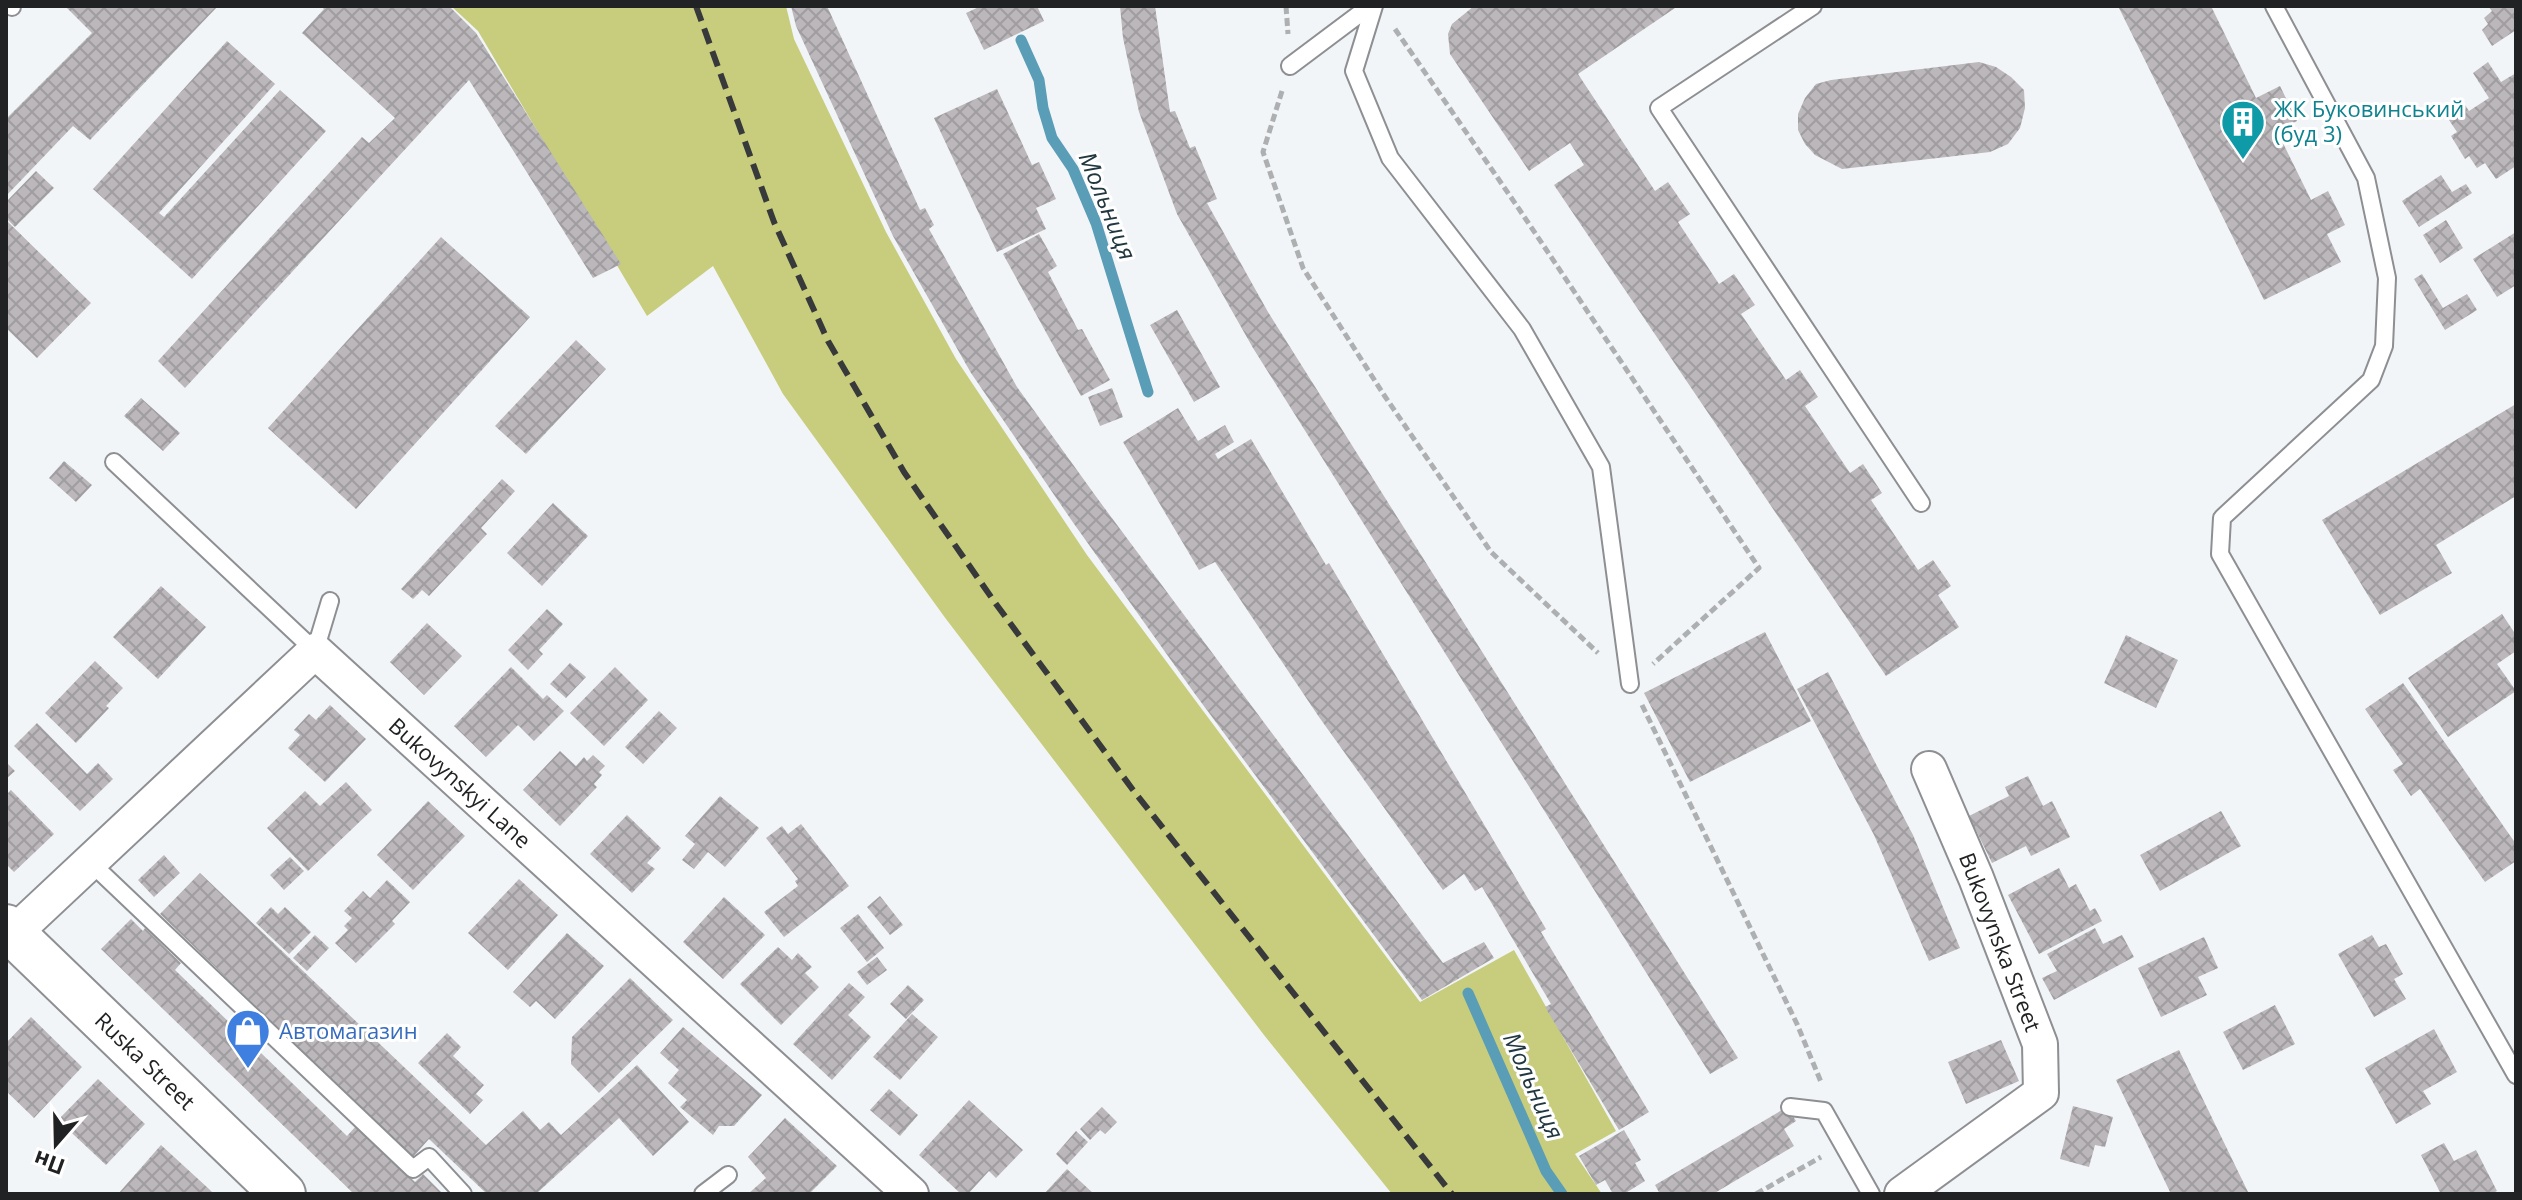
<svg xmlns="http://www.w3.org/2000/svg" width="2522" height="1200" font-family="'Open Sans',sans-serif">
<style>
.grass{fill:#c8cd7d}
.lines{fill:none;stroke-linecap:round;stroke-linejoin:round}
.stream{stroke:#5a9db6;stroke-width:11}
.building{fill:url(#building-cross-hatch)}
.service-casing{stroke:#8d8f93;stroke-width:20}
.minor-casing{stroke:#8d8f93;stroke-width:38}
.primary-casing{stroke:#8d8f93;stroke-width:48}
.path{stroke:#adafb1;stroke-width:5;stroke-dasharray:8 4;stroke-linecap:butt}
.service{stroke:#fff;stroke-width:16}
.minor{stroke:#fff;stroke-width:34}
.primary{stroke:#fff;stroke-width:44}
.rail{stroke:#38393a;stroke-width:6;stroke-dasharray:16 8;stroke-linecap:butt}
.labels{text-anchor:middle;stroke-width:6;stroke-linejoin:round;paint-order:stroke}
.culture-label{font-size:22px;fill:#0d838f;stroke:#fff;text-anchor:start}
.street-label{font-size:22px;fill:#212223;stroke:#fff}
.shop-label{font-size:22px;fill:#366cbe;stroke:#fff;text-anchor:start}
.water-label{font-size:24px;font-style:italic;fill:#223840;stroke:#fff}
</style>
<defs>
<pattern id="building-cross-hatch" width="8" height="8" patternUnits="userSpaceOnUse" patternTransform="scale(2)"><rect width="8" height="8" fill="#bbb7ba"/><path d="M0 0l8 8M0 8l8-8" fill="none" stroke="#a09da0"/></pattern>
</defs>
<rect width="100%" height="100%" fill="#f2f5f8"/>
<path class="grass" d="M451,6H786L794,39L886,232L956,359L1087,555L1420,1002L1514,950L1616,1131L1575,1154L1602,1194H1392L1264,1035L946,619L783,394L713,266L647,316L478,31Z"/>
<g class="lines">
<path class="stream" d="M1021,40L1039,80L1043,108L1052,138L1073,169L1096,223L1148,392
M1468,993L1546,1171L1562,1194"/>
</g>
<path class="building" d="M65,6H218L90,140L73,126L6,196V119L92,33Z
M321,6H449L476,33L621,264L593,278L469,80L185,388L158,361L362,137L369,143L395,118L302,33L324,9Z
M791,6H827L920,210L925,208L934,225L929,229L1017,387L1100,502L1443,963L1484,942L1494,958L1422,1000L1195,694L1072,521L971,373L893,236L796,26Z
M981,6H1037L1044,21L984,50L966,13Z
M1120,6H1155L1170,112L1175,111L1190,148L1195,146L1217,199L1207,203L1268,312L1738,1058L1710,1074L1253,348L1177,214L1139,112L1123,38Z
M1474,6H1678L1578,74L1655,191L1668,182L1690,214L1678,222L1719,284L1734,274L1755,305L1741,314L1786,380L1800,370L1818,397L1805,406L1850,473L1863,464L1882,493L1871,500L1918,570L1933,560L1951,586L1938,595L1959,627L1886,676L1554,185L1584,165L1570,143L1529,171L1450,54L1448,34L1452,24Z
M2118,6H2211L2256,98L2280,86L2297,121L2277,131L2311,200L2328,191L2345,225L2327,234L2341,262L2264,300Z
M2488,6H2516V30L2492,46L2482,30L2488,24L2484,18L2492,11Z
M227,41L275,84L159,213L164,217L280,90L326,131L192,279L93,189Z
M1979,62L1996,67L2011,77L2024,90L2025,108L2020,128L2008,144L1990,152L1842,169L1815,155L1805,144L1798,130V114L1805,98L1816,84L1831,80Z
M2488,62L2501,82L2516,73V166L2496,179L2485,163L2477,168L2469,156L2465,159L2451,136L2457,132L2445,114L2463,102L2469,111L2489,98L2473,73Z
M997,89L1032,165L1039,162L1056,199L1036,208L1046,229L997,252L934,118Z
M36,171L54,188L15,227L6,218V202Z
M2441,175L2452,192L2466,184L2472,193L2419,227L2402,201Z
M6,220L91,303L37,358L6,328Z
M2446,220L2463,248L2440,263L2423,235Z
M2516,232V285L2497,297L2473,259Z
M1039,234L1057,266L1048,272L1078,330L1082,329L1110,380L1081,396L1003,254Z
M441,237L530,317L356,509L268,428Z
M2422,274L2443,308L2467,294L2477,310L2445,330L2414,279Z
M1177,310L1220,387L1194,402L1150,325Z
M576,340L606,369L526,454L495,426Z
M1112,388L1123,417L1100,426L1088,397Z
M141,398L180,433L163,451L124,416Z
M2516,404V496L2436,545L2452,573L2380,615L2322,520Z
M1178,408L1198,441L1225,425L1234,442L1215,454L1218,459L1251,439L1326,565L1329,563L1546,929L1541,932L1649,1112L1619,1130L1545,1007L1551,1004L1482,887L1475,891L1464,874L1443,890L1319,717L1215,562L1199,570L1123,442Z
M64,461L92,485L76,502L49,478Z
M502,479L515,491L481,528L487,534L429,596L422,590L413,599L401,589Z
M553,503L588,536L542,586L507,553Z
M161,586L206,627L158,679L113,637Z
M547,609L563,624L539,650L543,654L528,670L508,650Z
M2502,614L2516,635V651L2497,664L2516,691L2448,737L2408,678Z
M427,623L462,656L424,695L390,662Z
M1765,632L1811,721L1690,782L1644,693Z
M2126,635L2178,660L2156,708L2104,683Z
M95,661L123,688L106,706L109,708L76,743L45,713Z
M570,663L586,677L566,698L550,684Z
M511,667L543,699L547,695L564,711L534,741L518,725L486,757L454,726Z
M615,667L648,700L604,746L570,713Z
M1828,672L1913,835L1960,948L1929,961L1874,835L1797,689Z
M2403,683L2516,844V861L2485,882L2420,789L2411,796L2393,770L2403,764L2365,709Z
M330,705L366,739L325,782L288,748L300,735L294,730L309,714L316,720Z
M659,711L677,728L643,764L625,747Z
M37,723L87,774L98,763L113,779L80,811L14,746Z
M560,751L576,766L584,757L587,761L593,755L605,766L599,772L602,775L594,784L597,787L560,826L523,790Z
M6,762L15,771L6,779Z
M2028,776L2043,806L2052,801L2070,837L2031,856L2026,846L1992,863L1969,816L2009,796L2005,787Z
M346,782L372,810L308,871L267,828L305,791L320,806Z
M11,790L54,834L14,872L6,864V795Z
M720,796L759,828L725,867L708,852L694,869L682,860L695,844L685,836Z
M428,801L465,836L413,890L377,855Z
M2221,811L2241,846L2160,891L2140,855Z
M627,815L661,848L647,863L655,869L632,893L590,854Z
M801,824L849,886L784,937L764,912L798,886L795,881L798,879L766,838L782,826L788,834Z
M164,855L180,873L154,897L138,880Z
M290,857L304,871L284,890L270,875Z
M2059,868L2069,888L2076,884L2090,911L2095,908L2102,921L2039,954L2008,895Z
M200,873L486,1145L523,1111L540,1130L549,1122L561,1135L637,1065L689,1122L653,1156L619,1118L536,1194H487L429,1139L413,1157L160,914Z
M519,879L558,915L508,970L468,933Z
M387,880L410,902L392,921L395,924L356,963L335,943L348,930L344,926L352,918L344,911L363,891L370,898Z
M880,896L903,925L890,935L867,907Z
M724,897L765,935L723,979L683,942Z
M271,907L278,914L285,907L311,932L289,954L256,923Z
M858,914L884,948L867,962L840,928Z
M131,919L143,931L145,928L181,963L175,970L347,1136L357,1125L415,1182L423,1174L443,1194H354L101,949Z
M2095,928L2103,944L2122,935L2134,957L2054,1000L2042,978L2057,971L2047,954Z
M567,933L604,966L555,1019L536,1001L530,1007L513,992Z
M315,935L329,948L307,971L293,958Z
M2372,935L2379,947L2386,944L2403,974L2394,979L2406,999L2374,1017L2338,954Z
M2204,937L2218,968L2198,977L2207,995L2161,1017L2138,968Z
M778,947L792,960L798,953L812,967L805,973L819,987L781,1025L740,984Z
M877,957L887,970L867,985L857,972Z
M630,978L673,1020L599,1093L571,1064L572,1037Z
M849,983L865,997L848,1015L871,1037L832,1080L793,1044Z
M908,985L924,1000L906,1019L890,1004Z
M2275,1005L2295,1044L2243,1070L2223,1032Z
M912,1014L938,1037L900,1080L873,1057Z
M31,1017L82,1067L34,1118L6,1091V1043Z
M683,1027L762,1095L734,1126H719L713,1135L680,1107L687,1100L668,1083L679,1070L660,1053Z
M2434,1029L2457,1072L2423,1091L2431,1104L2396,1124L2365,1068Z
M447,1033L461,1047L453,1056L484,1085L476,1094L483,1100L470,1114L418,1063Z
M2001,1040L2019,1081L1966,1104L1948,1062Z
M2179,1050L2249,1194H2171L2116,1080Z
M98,1079L145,1124L106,1165L58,1120Z
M889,1089L918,1115L900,1136L870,1110Z
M969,1100L1023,1150L996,1178L989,1171L968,1194H961L919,1155Z
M2073,1106L2113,1117L2105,1147L2095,1145L2089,1167L2060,1159Z
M1102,1107L1117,1122L1105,1134L1100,1130L1090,1140L1080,1129Z
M1787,1107L1796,1121L1784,1129L1794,1146L1713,1194H1660L1655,1185Z
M785,1118L837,1166L809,1194H748L766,1178L748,1157Z
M1624,1130L1641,1160L1635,1163L1645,1181L1624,1194H1613L1605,1180L1596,1185L1579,1156Z
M1076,1131L1088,1142L1067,1165L1056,1154Z
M2444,1143L2454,1161L2476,1150L2497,1191L2491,1194H2441L2421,1155Z
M161,1145L209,1189L214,1194H118Z
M1067,1169L1094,1194H1044Z"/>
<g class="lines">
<g class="service-casing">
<path id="service" d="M11,6L12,7
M1374,6L1354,71L1390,158L1522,329L1601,467L1630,684
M1813,6L1659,108L1921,503
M2274,6L2366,178L2387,278L2384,346L2371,380L2222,518L2220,554L2516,1075
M1290,66L1370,6
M114,462L315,651L330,601
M90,862L413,1169L429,1157L463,1194
M1790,1107L1824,1111L1871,1194
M703,1194L728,1175"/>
</g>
<g class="minor-casing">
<path id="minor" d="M13,934L315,651L911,1194
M1902,1194L2041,1093L2040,1044L1976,878L1929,769"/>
</g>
<g class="primary-casing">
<path id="primary" d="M6,927L283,1194"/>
</g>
<path class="path" d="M1286,6L1288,34
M1395,29L1517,206L1759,568L1653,664
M1282,91L1263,152L1303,268L1384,395L1491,552L1598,653
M1642,705L1797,1024L1821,1082
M1756,1194L1821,1157"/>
<use href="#service" class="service"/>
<use href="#minor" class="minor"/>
<use href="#primary" class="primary"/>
<path class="rail" d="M696,6L774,222L828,341L904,472L996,604L1133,790L1452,1194"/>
</g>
<defs>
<g id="building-pin" transform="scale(2.3)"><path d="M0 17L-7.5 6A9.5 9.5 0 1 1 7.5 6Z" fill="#0f9aa8" stroke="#fff"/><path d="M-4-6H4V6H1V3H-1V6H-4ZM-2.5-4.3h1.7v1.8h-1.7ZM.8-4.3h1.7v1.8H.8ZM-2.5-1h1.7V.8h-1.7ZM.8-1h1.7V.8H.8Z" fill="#fff"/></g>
<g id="shop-pin" transform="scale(2.3)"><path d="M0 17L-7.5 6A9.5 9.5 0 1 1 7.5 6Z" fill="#3f7fe0" stroke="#fff"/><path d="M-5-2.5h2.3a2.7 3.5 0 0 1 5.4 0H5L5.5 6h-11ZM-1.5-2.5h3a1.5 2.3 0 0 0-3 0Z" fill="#fff"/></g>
</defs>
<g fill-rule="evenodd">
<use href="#building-pin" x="2243" y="122"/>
<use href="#shop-pin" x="248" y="1031"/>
</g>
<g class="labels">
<g class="culture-label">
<text x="2274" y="117">ЖК Буковинський<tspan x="2274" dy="25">(буд 3)</tspan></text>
</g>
<g class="street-label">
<text transform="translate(460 783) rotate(42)" y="8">Bukovynskyi Lane</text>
<text transform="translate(2000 942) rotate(69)" y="8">Bukovynska Street</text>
<text transform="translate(145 1061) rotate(44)" y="8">Ruska Street</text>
</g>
<g class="shop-label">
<text x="279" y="1039">Автомагазин</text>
</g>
<g class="water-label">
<text transform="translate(1107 206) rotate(68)" y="8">Мольниця</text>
<text transform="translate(1533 1086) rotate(66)" y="8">Мольниця</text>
</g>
</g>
<rect width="2522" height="1200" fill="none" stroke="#212223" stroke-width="16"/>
<g transform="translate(56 1144) rotate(200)" stroke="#ffffff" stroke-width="6" paint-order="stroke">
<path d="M0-6L14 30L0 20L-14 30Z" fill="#212223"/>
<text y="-12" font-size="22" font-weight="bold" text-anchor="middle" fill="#212223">Пн</text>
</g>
</svg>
